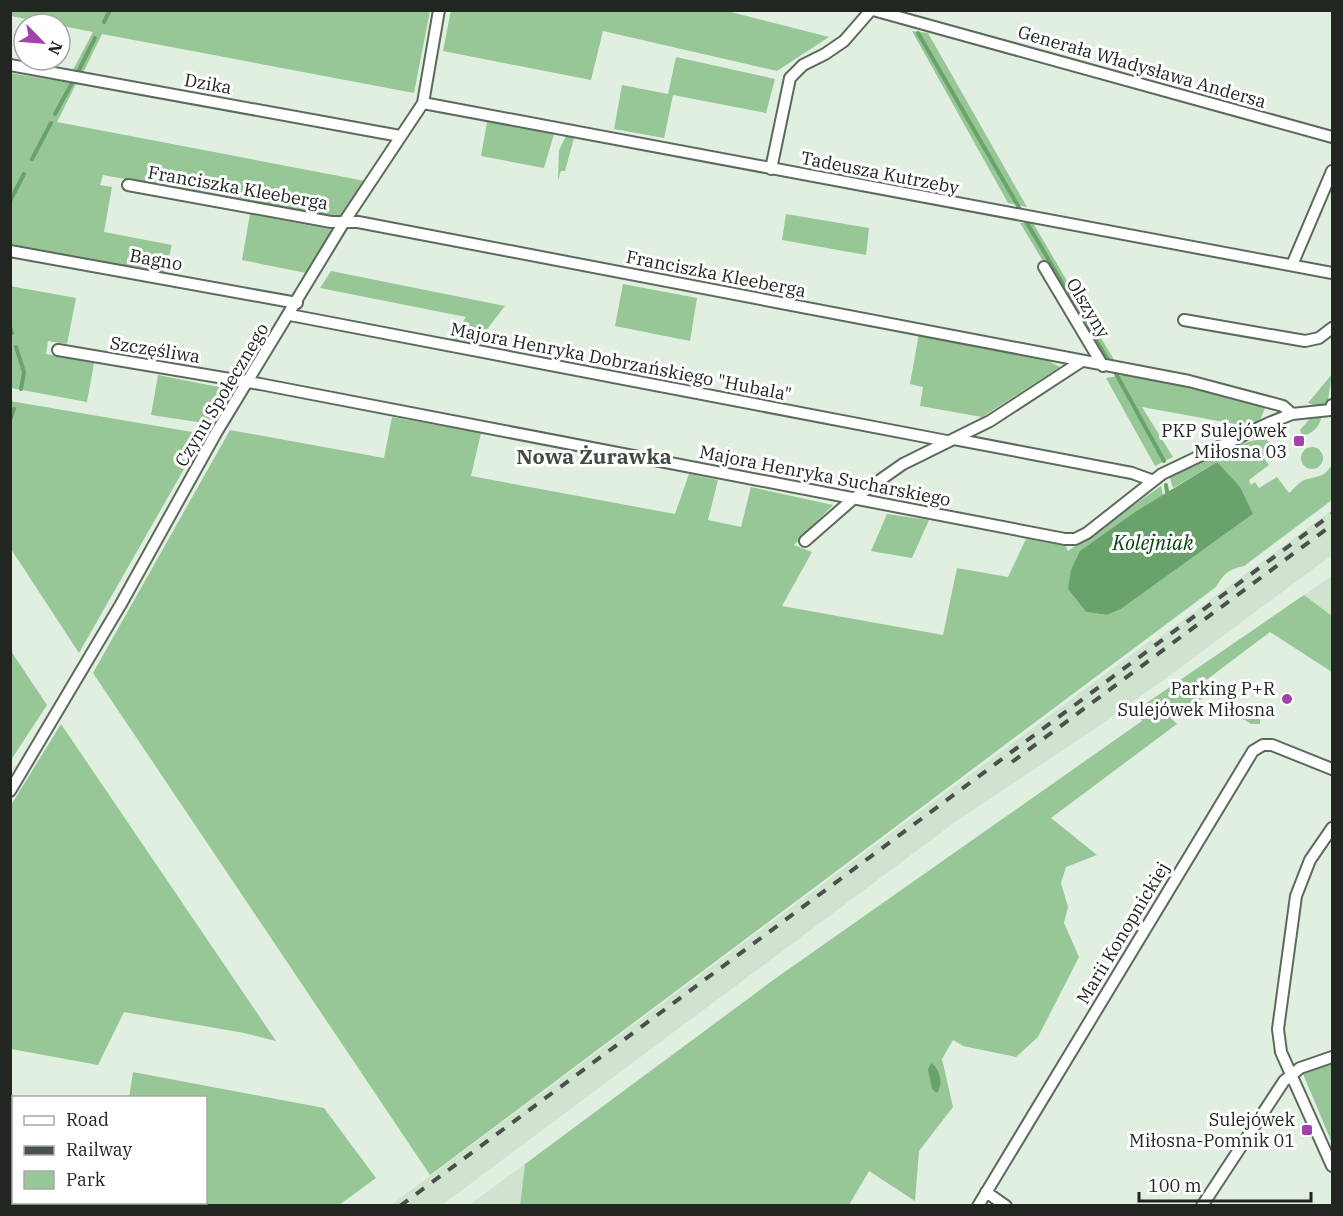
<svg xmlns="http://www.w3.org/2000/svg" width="1343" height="1216" font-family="'IBM Plex Serif',serif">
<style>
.built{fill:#d0e3cf}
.green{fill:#97c796}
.water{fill:#6aa26b}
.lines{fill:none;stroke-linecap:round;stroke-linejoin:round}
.stream{stroke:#6aa26b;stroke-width:4}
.minor-casing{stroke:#5d695d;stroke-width:14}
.minor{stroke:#fff;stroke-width:10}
.rail{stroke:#4a514a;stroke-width:4;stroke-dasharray:10 10;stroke-linecap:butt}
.poi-dot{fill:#a242ab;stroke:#fff;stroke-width:2}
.labels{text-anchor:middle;stroke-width:6;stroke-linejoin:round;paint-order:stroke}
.street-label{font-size:18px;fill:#212621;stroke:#fff}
.poi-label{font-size:18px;fill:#212621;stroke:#fff;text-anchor:end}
.water-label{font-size:20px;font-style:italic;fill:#01410a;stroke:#fff}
.quarter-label{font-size:21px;font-weight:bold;fill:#414c41;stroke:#fff}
</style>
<rect width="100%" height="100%" fill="#e1efe1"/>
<path class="built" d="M1332,510V555L1176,671L1086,735L958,820L442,1205H391L1151,640L1153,642Z
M1332,576V616L1304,595Z
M525,1164L520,1205H469Z"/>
<path class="green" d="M451,10L727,11L829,37L777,71L603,31L591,80L443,51Z
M10,11H430L414,93L102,34L83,73L73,70L93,32L11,16Z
M912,31L928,33L1027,207L1008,203Z
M676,57L775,79L766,113L673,95L664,138L614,129L622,85L668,94Z
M10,73L76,84L57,122L365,181L341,218L103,175L100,185L112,187L104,232L172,245L164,274L11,244Z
M487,122L554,134L544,168L481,156Z
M566,136L574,138L565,171H561L558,180L559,150Z
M250,214L333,230L306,273L242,260Z
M786,214L869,228L866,255L782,240Z
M1020,223H1033L1070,286L1061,291Z
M331,271L505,306L474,346L457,341L454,344L447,343L466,317L320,288Z
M623,284L697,298L690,341L615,326Z
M10,286L76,298L67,344L48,341L46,354L94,363L87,402L11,388Z
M1075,295L1116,363L1106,362L1069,298Z
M919,333L1039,356L1060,367L982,417L920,406L923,387L910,384Z
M1332,374L1328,400L1322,408L1308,403Z
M158,375L229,389L231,395L211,424L151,415Z
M1123,375L1224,394L1265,408L1257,428L1142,407L1173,457L1155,466L1106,378Z
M10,401L204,434L79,653L11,549Z
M1313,415H1321C1322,425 1311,436 1302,435L1300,430Z
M392,417L481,433L471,476L675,514L689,474L718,480L708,520L741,527L751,487L833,505L794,545L812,552L782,606L943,635L957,568L1008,577L1026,539L1065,545L1068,551L1161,486L1163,495L1138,510L1068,589L1086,612L1107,615L1121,609L1253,514L1217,462L1173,488L1169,475L1239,444L1265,438L1274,448L1263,457L1269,465L1249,480L1251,485L1255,482L1259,488L1277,477L1289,493C1293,490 1299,482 1304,480C1317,476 1325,478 1332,464V500L1244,566C1229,569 1223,574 1216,587L430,1175L93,673L230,430L384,458Z
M1301 458a11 11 0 1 1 22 0a11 11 0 1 1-22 0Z
M887,514L929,520L912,558L871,551Z
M1304,595L1332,616V672L1270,632L1201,684L1208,694L1172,719L1177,724L1051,818L1097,855L1066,867L1061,883L1068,907L1064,923L1079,957L1038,1037L1016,1057L963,1046L953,1040L942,1059L953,1107L919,1151L915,1201L869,1171L849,1205L520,1206L525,1164L776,978L1142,721L1136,712L1148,702Z
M11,651L47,705L11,760H10Z
M1221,705H1249L1260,720V724H1251Z
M61,724L276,1041L244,1033L124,1012L98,1065L11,1049V805Z
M1332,1063V1143L1303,1074Z
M133,1072L324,1108L376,1178L339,1205H77L78,1202H206V1098L129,1097Z"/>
<path class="water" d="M1217,462L1240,487L1253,514L1121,609L1107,615L1086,612L1068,589L1071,570L1080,551L1138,510Z
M931,1063C941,1069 943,1085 937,1093L932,1089L928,1070Z"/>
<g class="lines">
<path class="stream" d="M104,22L110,10
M918,33L1021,211
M79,70L95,38
M55,114L72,83
M32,159L51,123
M10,201L24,174
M1024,218L1109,362
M10,327L12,333
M16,347L24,372L21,389
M1115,372L1164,461
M10,420L14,409
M1166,485L1167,492"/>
<g class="minor-casing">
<path id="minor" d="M873,10L1332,137
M10,65L400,136
M423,103L1332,273
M771,169L790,78L803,65L825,54L844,41L871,10
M128,185L331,222H358L1189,381L1283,406L1292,414
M10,251L297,303
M1292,265L1332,171
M1044,267L1103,366
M290,315L947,441
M1184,320L1305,341L1319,338L1332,328
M58,350L260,384L1065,539H1075L1087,533L1162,474L1269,423L1292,414L1330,410L1332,405
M954,439L1132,473L1151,480
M805,541L853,499L903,464L990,421L1082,361
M10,791L121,604L216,433L344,222L423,103L439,10
M1332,828L1310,860L1296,896L1278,1029L1281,1052L1332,1166
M986,1192L1006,1206
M978,1206L1253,751L1263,745H1272L1332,769
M1202,1206L1284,1081L1300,1068L1332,1057"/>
</g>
<use href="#minor" class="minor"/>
<path class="rail" d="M1012,762L1332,525
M400,1206L1332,514"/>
</g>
<g class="poi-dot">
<rect x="1293" y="435" width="12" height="12" rx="3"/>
<circle cx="1287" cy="699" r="6"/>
<rect x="1301" y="1124" width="12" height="12" rx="3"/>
</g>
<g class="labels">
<g class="street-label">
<text transform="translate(1142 67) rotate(16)" y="6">Generała Władysława Andersa</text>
<text transform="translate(208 84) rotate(10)" y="6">Dzika</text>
<text transform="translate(880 173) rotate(11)" y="6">Tadeusza Kutrzeby</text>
<text transform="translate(238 188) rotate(10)" y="6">Franciszka Kleeberga</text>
<text transform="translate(156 260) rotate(10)" y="6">Bagno</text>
<text transform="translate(716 274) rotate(11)" y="6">Franciszka Kleeberga</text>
<text transform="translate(1088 308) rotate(59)" y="6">Olszyny</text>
<text transform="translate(155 350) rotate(9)" y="6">Szczęśliwa</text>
<text transform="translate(621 362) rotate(11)" y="6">Majora Henryka Dobrzańskiego "Hubala"</text>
<text transform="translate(222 395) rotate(-59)" y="6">Czynu Społecznego</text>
<text transform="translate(825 476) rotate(11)" y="6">Majora Henryka Sucharskiego</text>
<text transform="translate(1123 933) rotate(-59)" y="6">Marii Konopnickiej</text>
</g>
<g class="poi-label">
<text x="1287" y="437">PKP Sulejówek<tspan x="1287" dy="21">Miłosna 03</tspan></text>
<text x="1275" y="695">Parking P+R<tspan x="1275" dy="21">Sulejówek Miłosna</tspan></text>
<text x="1295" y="1126">Sulejówek<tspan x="1295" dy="21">Miłosna-Pomnik 01</tspan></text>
</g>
<g class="water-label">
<text x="1153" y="550">Kolejniak</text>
</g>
<g class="quarter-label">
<text x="594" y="464">Nowa Żurawka</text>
</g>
</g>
<rect width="1343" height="1216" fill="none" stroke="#212621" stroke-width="24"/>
<rect x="12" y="1096" width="195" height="108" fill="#ffffff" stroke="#a6a8a6" stroke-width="1.5"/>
<rect x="24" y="1116" width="30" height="9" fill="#ffffff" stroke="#a6a8a6" stroke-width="1.5"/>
<text x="66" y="1126" font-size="18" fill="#212621">Road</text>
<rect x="24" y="1146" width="30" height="9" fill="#4a514a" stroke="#a6a8a6" stroke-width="1.5"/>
<text x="66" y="1156" font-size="18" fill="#212621">Railway</text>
<rect x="24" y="1171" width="30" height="18" fill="#97c796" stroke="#a6a8a6" stroke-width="1.5"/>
<text x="66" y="1186" font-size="18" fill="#212621">Park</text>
<g transform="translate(42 42) rotate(115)"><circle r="28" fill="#ffffff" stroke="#a6a8a6" stroke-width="1.5"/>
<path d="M0-4.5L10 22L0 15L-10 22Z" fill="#a242ab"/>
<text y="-9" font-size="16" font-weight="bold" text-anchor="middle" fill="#212621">N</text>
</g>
<path d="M1139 1192v9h172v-9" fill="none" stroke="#212621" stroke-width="3"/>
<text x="1148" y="1192" font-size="18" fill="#212621" stroke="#ffffff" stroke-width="4.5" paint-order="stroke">100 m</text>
</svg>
